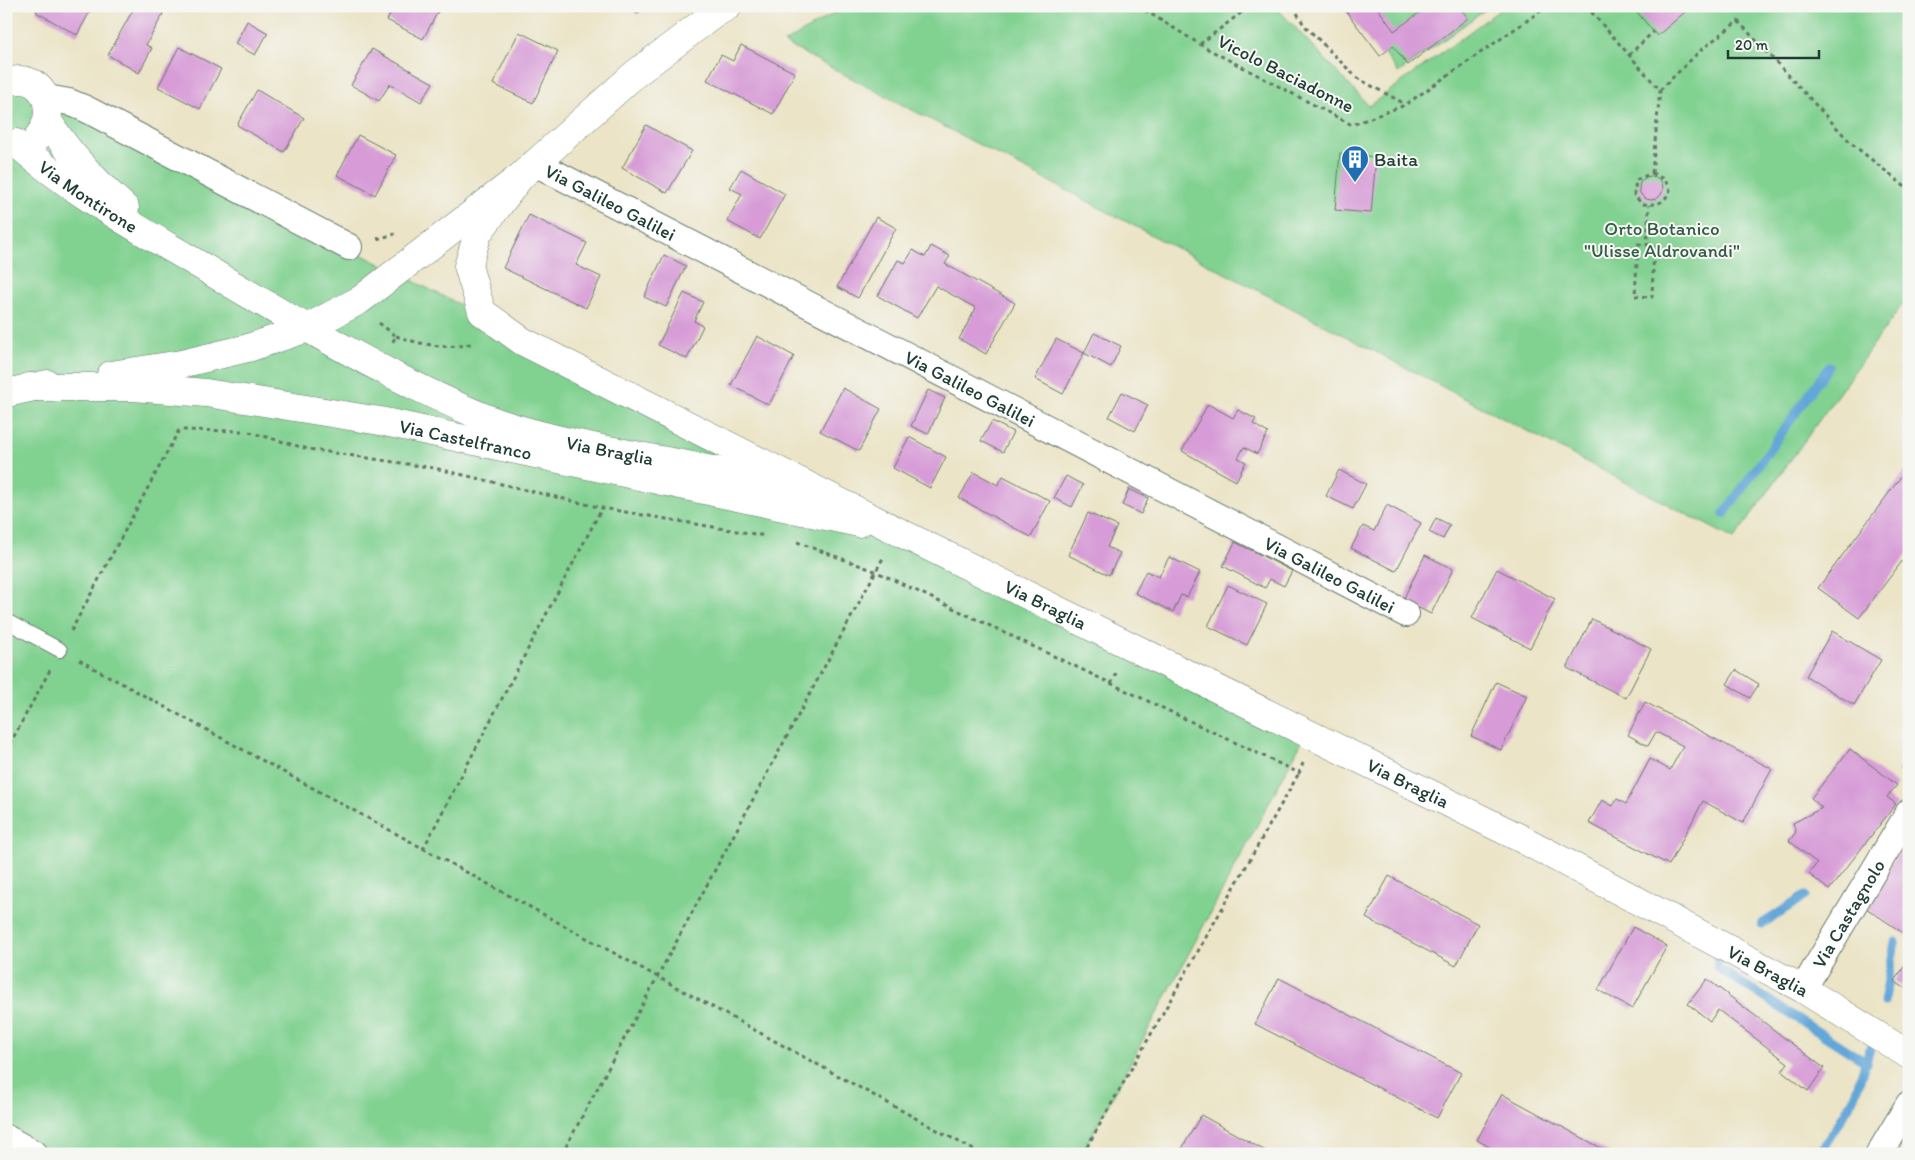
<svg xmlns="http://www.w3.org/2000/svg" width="1915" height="1160" font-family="Itim,sans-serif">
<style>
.green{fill:#81d191;stroke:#508762}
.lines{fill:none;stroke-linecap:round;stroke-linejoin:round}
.stream{stroke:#63a6d8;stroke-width:9}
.building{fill:#d79cd7}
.service-casing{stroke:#667767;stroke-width:16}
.minor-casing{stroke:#667767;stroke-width:28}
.tertiary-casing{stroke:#667767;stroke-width:29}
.path{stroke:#667767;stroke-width:3;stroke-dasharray:4 4;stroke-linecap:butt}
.service{stroke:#fff;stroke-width:14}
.minor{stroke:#fff;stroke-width:26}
.tertiary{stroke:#fff;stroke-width:28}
.labels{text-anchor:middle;stroke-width:4;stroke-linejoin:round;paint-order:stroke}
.street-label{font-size:19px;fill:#1f3d34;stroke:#f6f6f2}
.poi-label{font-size:19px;fill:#1f3d34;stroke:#f6f6f2;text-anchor:start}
.park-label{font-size:19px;fill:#335b47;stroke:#f6f6f2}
</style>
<rect width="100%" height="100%" fill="#f6f6f2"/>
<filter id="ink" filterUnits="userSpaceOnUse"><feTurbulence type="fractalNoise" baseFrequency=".02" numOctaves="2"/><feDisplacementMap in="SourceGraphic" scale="10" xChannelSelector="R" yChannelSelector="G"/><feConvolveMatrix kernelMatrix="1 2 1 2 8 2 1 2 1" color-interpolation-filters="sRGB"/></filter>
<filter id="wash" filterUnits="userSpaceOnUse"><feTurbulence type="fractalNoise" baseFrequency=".0096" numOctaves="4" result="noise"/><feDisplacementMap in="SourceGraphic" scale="20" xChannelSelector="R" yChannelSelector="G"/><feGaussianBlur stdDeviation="1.12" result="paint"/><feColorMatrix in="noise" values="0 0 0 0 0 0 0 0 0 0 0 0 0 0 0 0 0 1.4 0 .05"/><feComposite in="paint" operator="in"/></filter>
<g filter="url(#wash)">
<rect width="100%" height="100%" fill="#ebe4c7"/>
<path class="green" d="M846,6H1275L1369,106L1505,6H1909V295L1734,539L784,43Z
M1351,6H1490L1398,73Z
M6,72L499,325L1310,726L1082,1154H6Z"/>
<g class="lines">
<path class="stream" d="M1724,514L1829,366
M1903,770L1909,764
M1762,924L1805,896
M1718,955V968L1867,1063
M1884,1002L1895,942
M1819,1154L1853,1100L1870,1049"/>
</g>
<g id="blocks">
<path class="building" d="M39,6H93L77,35L36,12Z
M135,6H150L163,14L146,45L152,48L139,73L108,55Z
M395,6H441L423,39L387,20Z
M622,6H642L638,14Z
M1342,6H1376L1394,31L1429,6H1463L1460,8L1468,18L1408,65L1393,46L1380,56Z
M1632,6H1692L1657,36Z
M247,21L268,33L255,55L235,44Z
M519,32L558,51L533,103L493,84Z
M741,45L795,73L773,114L707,80L721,55L733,61Z
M179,47L221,69L200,109L158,87Z
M372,49L433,83L421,102L390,84L379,101L351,85Z
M257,90L304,118L284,152L237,125Z
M646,125L692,151L667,193L622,168Z
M358,135L396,155L375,195L337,175Z
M1340,153L1376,157L1371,213L1335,210Z
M741,169L785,194L760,239L727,221L742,194L730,188Z
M1639 188a12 12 0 1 1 24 0a12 12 0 1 1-24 0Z
M529,215L587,243L576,265L601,277L586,308L503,268Z
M876,217L896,228L858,298L837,287Z
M931,246L950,256L945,264L1015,303L986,354L959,339L976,308L936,286L917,318L878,296L898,260L905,263L913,250L925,257Z
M664,255L686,266L666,307L644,297Z
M684,293L703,302L694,321L703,326L687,359L658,345Z
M1094,333L1121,346L1111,367L1084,353Z
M757,336L794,356L769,405L731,385Z
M1056,339L1084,353L1063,394L1035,379Z
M843,388L881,409L859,451L820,431Z
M928,390L945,398L928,434L911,426Z
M1122,392L1148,405L1135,431L1109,417Z
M1208,404L1233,418L1238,410L1256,419L1253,424L1268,433L1257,454L1244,447L1238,458L1246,462L1236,481L1182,451Z
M992,421L1013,432L1003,452L981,441Z
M909,437L946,457L930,488L893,468Z
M1909,466V552L1859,618L1818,588Z
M1339,470L1366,484L1353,509L1326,496Z
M974,472L998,485L1003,476L1050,501L1031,537L959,498Z
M1066,476L1083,485L1072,507L1054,498Z
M1129,489L1148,498L1141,514L1122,505Z
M1387,505L1421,523L1396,571L1351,548L1363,526L1374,531Z
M1088,513L1117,526L1107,547L1120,553L1109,575L1068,555Z
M1436,518L1450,525L1443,539L1429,532Z
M1235,542L1292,571L1284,586L1270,579L1265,588L1223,566Z
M1425,555L1453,569L1431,614L1403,600Z
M1169,557L1200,572L1187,597L1181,595L1173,612L1135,593L1146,571L1159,577Z
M1497,569L1555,599L1530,648L1472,618Z
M1228,585L1267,604L1247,645L1208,626Z
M1592,619L1651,649L1626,698L1567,668Z
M1832,631L1881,660L1854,705L1806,676Z
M6,656L12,659L6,670Z
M1736,670L1759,684L1750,698L1727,684Z
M1496,682L1527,696L1501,750L1471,736Z
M1645,702L1772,769L1743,823L1703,801L1669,865L1589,823L1602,800L1613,806L1617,799L1626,804L1650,759L1670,770L1683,746L1656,732L1648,746L1628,735Z
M1850,749L1897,785L1887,797L1896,804L1829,890L1809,874L1817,863L1789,841L1796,832L1793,823L1822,808L1811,798Z
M1909,837V937L1863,906Z
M1389,876L1478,924L1456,966L1366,918Z
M1633,927L1667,946L1632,1009L1598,990Z
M1909,960V988L1906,989L1894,981Z
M1279,978L1461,1073L1437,1118L1255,1024Z
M1707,979L1824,1068L1808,1091L1782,1071L1788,1063L1718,1010L1710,1021L1688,1004Z
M1502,1094L1612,1154H1502L1477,1140Z
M1201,1115L1271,1154H1179Z"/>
</g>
</g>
<g filter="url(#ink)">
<use href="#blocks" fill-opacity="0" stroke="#667767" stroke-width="1"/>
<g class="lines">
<g class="service-casing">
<path id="service" d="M6,621L60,650"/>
</g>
<g class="minor-casing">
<g id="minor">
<path d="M47,98L69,102L86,109L349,247"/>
<path id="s1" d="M535,163L1406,614"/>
<path id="s2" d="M1803,989L1909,812"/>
<path d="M6,1138L35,1154"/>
<path d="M1879,1154L1909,1104"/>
</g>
</g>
<g class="tertiary-casing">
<g id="tertiary">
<path d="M6,83C40,69 61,108 39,136"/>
<path d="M48,121C68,154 96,182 125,208"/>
<path id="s3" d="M16,143C76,196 145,232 213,273C273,309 332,343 393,375C428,392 462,410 499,423C593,454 694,460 789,489"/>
<path id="s4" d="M520,177L478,233L468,266L482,312L522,341L897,531L1520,838L1803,989L1909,1055"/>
<path d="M111,375L181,364L248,348L305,329L360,300L520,177L635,74L714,14L728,6"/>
<path id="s5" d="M29,387H134L206,393L257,401L380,421L859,523"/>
<path d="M6,393L48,384"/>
</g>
</g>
<path class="path" d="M1138,6L1206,48L1352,125L1405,105L1548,6
M1293,6L1304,25L1357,78L1405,104
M1586,6L1660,90L1701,50L1738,21L1851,143L1909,190
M1200,44L1250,6
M1629,55L1653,32
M1652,173L1665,180L1670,190C1664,205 1656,205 1642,204L1634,195L1636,180Z
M1652,173L1660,90
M377,239L395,234
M1647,245H1654L1652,297L1635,296L1638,244L1647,245L1649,205
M379,323L396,336L392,343
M396,336C420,344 448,351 473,343
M249,432L308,449L434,468L602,508L766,536
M797,542L875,571L1299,773L1303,763
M71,631L179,430L242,431
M79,660L981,1154
M1111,684L1117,671
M6,751L50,670
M423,849L602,508
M562,1154L883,558
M1083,1154L1299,773"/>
<use href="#service" class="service"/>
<use href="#minor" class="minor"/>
<use href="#tertiary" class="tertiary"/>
</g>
</g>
<defs>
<g id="building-pin" transform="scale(1.4375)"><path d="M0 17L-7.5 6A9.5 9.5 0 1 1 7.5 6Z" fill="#1f6fb2" stroke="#f6f6f2"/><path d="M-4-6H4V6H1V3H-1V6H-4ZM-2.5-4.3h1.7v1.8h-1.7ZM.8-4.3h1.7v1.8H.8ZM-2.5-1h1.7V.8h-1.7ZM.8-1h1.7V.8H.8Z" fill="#fff"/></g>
</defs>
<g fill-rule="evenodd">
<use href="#building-pin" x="1355" y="159"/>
</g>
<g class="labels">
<g class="street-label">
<text transform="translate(1286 73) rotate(27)" y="7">Vicolo Baciadonne</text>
<text dy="7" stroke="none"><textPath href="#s3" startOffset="90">Via Montirone</textPath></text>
<text dy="7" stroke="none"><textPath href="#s1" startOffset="85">Via Galileo Galilei</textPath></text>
<text dy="7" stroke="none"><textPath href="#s1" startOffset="490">Via Galileo Galilei</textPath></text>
<text dy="7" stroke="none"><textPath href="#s5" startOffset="441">Via Castelfranco</textPath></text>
<text dy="7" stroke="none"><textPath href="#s3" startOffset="674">Via Braglia</textPath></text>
<text dy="7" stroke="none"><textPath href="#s1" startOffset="895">Via Galileo Galilei</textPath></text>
<text dy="7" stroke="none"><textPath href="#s4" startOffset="788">Via Braglia</textPath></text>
<text dy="7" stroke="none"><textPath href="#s4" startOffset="1192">Via Braglia</textPath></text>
<text dy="7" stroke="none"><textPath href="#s2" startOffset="88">Via Castagnolo</textPath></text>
<text dy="7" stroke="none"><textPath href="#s4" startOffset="1598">Via Braglia</textPath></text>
</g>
<g class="poi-label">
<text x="1374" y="166">Baita</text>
</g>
<g class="park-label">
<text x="1662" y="235">Orto Botanico<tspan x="1662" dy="22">"Ulisse Aldrovandi"</tspan></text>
</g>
</g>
<rect width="1915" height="1160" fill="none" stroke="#f6f6f2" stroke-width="25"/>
<path d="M1728 50v8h91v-8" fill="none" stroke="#1f3d34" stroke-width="2.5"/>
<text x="1735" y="50" font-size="15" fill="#1f3d34" stroke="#f6f6f2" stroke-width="4" paint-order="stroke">20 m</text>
</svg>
